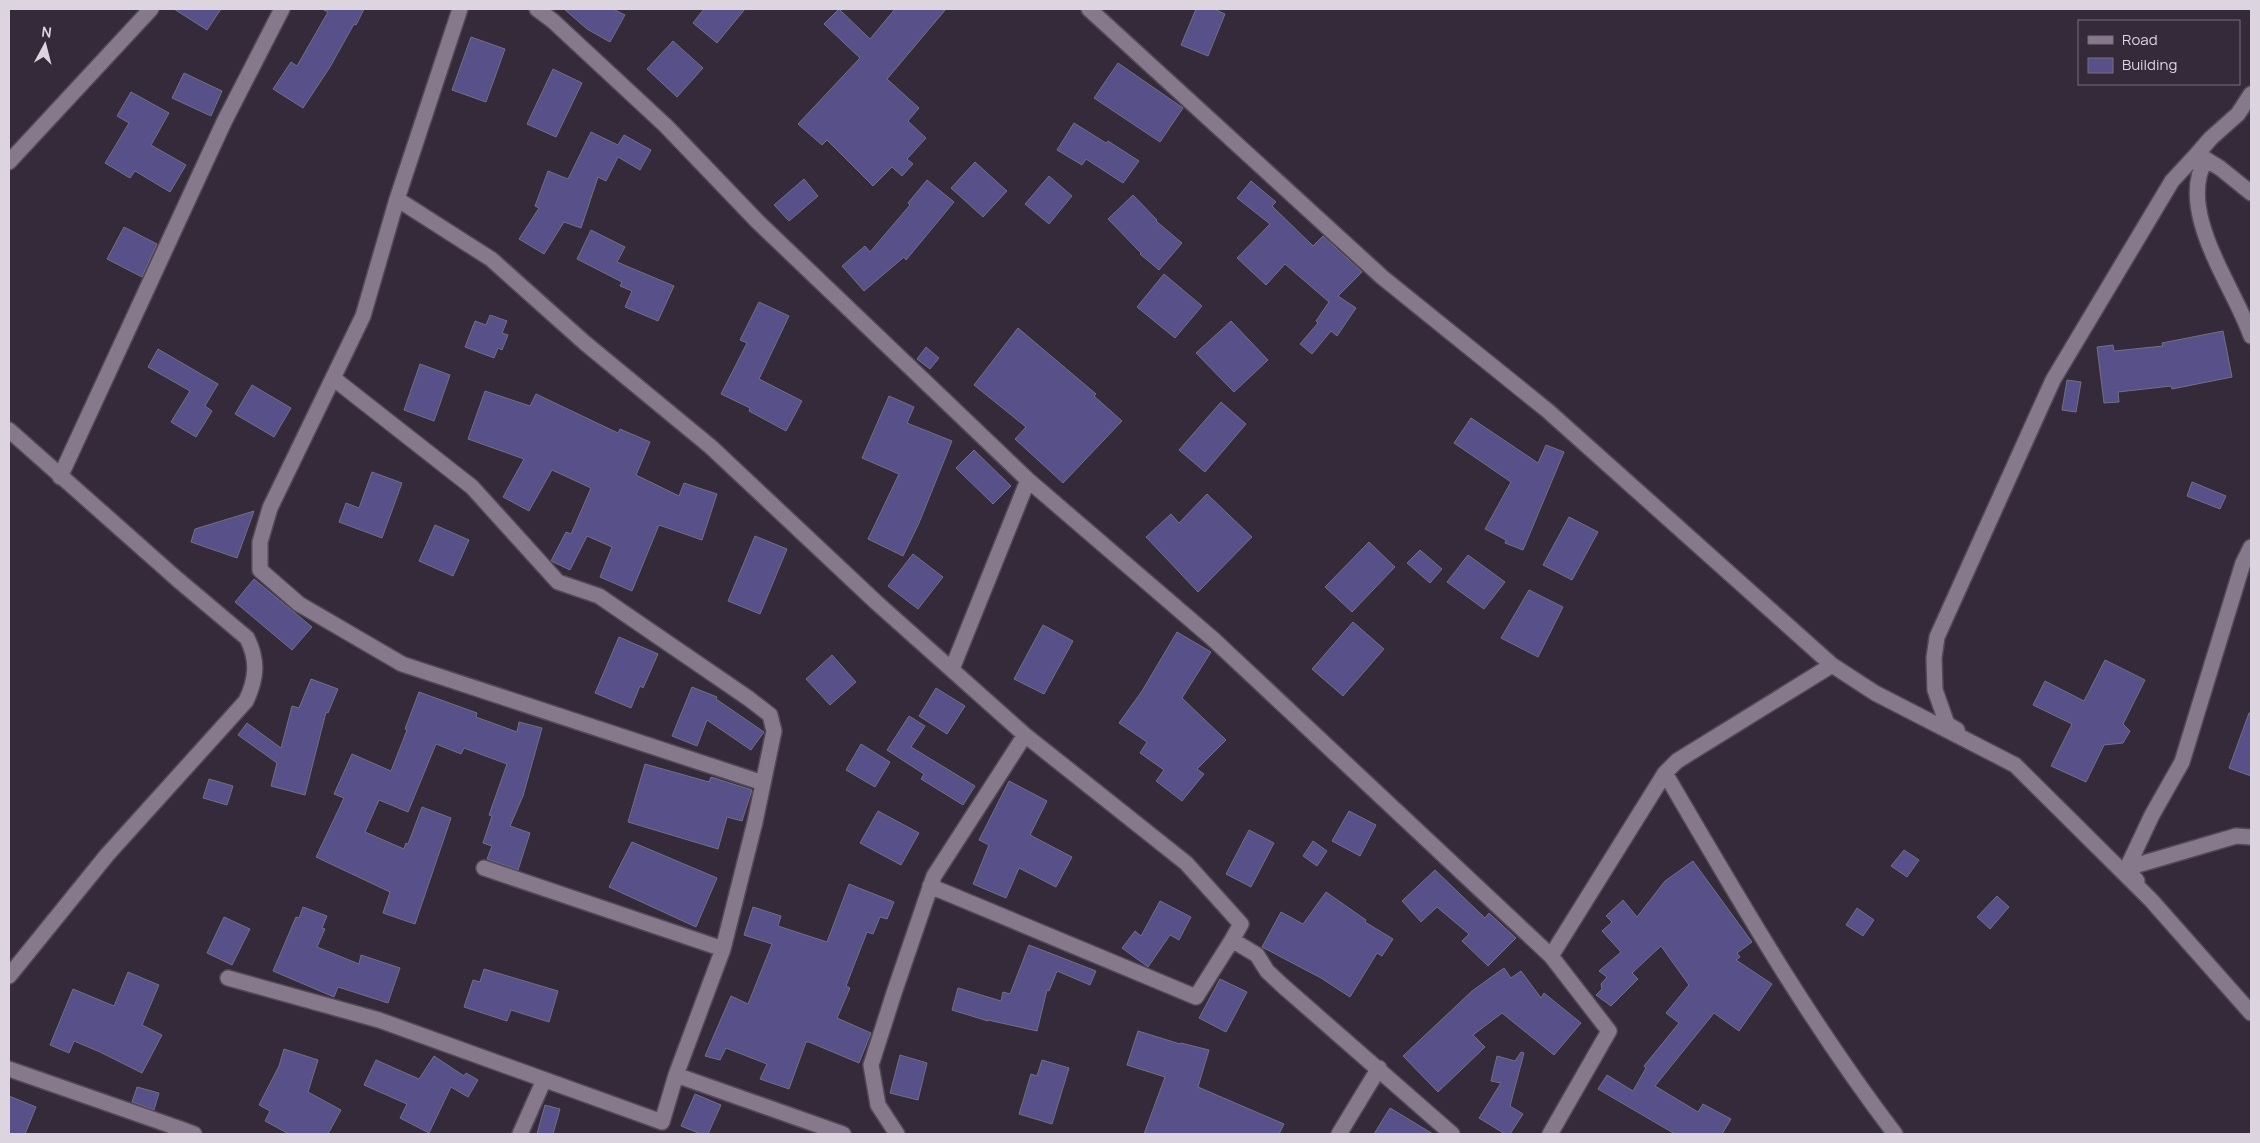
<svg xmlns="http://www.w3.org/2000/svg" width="2260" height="1143" font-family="Manrope,sans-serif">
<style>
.building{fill:#575089;stroke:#717085}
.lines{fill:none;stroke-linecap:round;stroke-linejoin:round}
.minor-casing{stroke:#524856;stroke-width:18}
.minor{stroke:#87798c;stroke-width:15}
</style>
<rect width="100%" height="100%" fill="#352a3a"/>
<path class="building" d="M174,9H221L207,30Z
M322,9H364L356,25L354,24L330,67L303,108L273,89L291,62L297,66L328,12Z
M564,9H613L625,15L610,42L587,29Z
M704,9H745L717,43L693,23Z
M839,9L870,39L895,9H946L887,79L919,108L908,121L926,138L907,159L913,164L902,176L892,167L873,186L827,140L822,145L798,124L860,58L824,24Z
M1196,9H1214L1225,14L1208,56L1181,45Z
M471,37L505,49L486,102L452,90Z
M673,41L703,68L677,97L647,69Z
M1118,63L1183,108L1160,142L1094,98Z
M553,69L582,83L556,137L527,124Z
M184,73L222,91L211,116L172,98Z
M131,92L169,113L151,145L186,165L170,192L135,171L130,178L105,163L129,123L117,116Z
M1074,123L1106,143L1108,141L1139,161L1123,183L1086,159L1082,165L1057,150Z
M591,132L618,145L624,135L651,150L640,170L618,157L606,181L598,177L581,228L564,222L544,254L519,239L539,208L535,206L548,171L568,179Z
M975,162L1007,191L983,217L951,188Z
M1049,176L1072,196L1049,224L1025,204Z
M804,179L818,196L789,221L774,205Z
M927,180L954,202L906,260L904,257L864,291L842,266L865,246L870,252L910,205L908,203Z
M1251,181L1276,202L1272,206L1313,246L1323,236L1362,272L1338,296L1356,308L1337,336L1331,331L1312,354L1300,344L1318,323L1316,321L1329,302L1285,264L1266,285L1237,258L1270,224L1237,198Z
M1133,195L1157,220L1156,221L1182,243L1159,270L1140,254L1141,253L1108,219Z
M124,227L157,244L142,277L107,259Z
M591,230L625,247L617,262L674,286L658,321L625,307L632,291L620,286L622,282L577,259Z
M1164,274L1202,306L1175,338L1137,307Z
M759,302L789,316L759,379L802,401L786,431L749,411L750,408L721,394L747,343L740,340Z
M490,315L507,321L502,333L508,335L502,350L498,348L494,358L465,347L475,321L486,325Z
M1231,321L1268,360L1234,392L1196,353Z
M1018,328L1096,394L1094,396L1122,421L1063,483L1015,439L1026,427L974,385Z
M2223,331L2232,377L2172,389L2171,386L2118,392L2119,402L2104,403L2097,347L2113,345L2114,351L2163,346L2162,343Z
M926,347L939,358L930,369L917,359Z
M158,349L218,384L205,406L212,411L196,437L171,422L190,391L148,367Z
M420,364L450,375L434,421L404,410Z
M2067,380L2081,382L2076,412L2062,410Z
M252,385L291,408L274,437L235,414Z
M485,391L530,406L536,394L618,433L620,429L650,442L636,475L679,496L684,483L717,494L702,540L659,525L632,591L600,577L612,547L587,536L570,570L551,561L566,532L571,534L591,488L552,470L529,511L503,497L524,459L468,439Z
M889,396L914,407L907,423L952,441L919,523L903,556L868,539L899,474L862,458Z
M1221,402L1246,424L1205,472L1179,450Z
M1471,418L1538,463L1546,445L1564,452L1523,550L1505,543L1506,540L1485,529L1511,482L1454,443Z
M974,450L1011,486L993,504L956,468Z
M372,472L402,483L382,538L339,522L346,503L359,508Z
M2192,482L2226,496L2220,509L2187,496Z
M1207,494L1252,537L1198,592L1146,537L1171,514L1179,523Z
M254,511L237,558L191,542L195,529Z
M1569,517L1598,532L1572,580L1543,565Z
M435,525L469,540L453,576L419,561Z
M755,536L787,549L760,614L728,601Z
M1369,542L1395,567L1352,612L1325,587Z
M1420,550L1442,569L1430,583L1407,563Z
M913,554L943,577L918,609L888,586Z
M1468,555L1505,582L1484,609L1447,582Z
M254,579L312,627L292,650L235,602Z
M1529,590L1563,607L1538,657L1501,638Z
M1353,622L1384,649L1343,696L1312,669Z
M1043,625L1073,641L1044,694L1014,679Z
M1177,632L1211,652L1182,698L1226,740L1197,769L1204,774L1182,801L1156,781L1164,770L1140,753L1147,742L1119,723L1142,691Z
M619,637L658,654L643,688L640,686L631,708L595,693Z
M832,655L856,682L830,705L806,679Z
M2105,660L2145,680L2123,724L2130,731L2123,743L2104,745L2086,782L2051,766L2072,724L2033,705L2045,681L2084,701Z
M311,679L338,689L328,713L326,712L305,795L271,786L277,763L238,735L247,723L281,748L292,706L299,708Z
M692,687L717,697L716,699L764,732L751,750L707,720L697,746L672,736Z
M936,688L965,706L947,734L919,716Z
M419,692L477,713L476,717L517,732L519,722L542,728L523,796L510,826L530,833L518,870L487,859L492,846L483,843L492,816L489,815L507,764L464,748L461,754L436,744L408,812L379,800L365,832L404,849L406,843L408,844L422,807L451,818L415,924L383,913L390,892L316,857L344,798L334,794L352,754L391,771L407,730L405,729Z
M2249,713H2251V776L2229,768Z
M909,716L925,726L911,747L975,786L963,805L921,779L924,774L887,750Z
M861,744L890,762L875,787L846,770Z
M645,764L709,782L711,777L752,790L742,821L727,817L718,849L628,822Z
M209,779L233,786L227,805L203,798Z
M1009,781L1047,801L1030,835L1072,857L1056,887L1019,868L1006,898L973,884L989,845L979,840Z
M878,811L919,833L901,865L860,843Z
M1349,811L1376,825L1360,856L1332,841Z
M1249,830L1274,843L1251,887L1226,874Z
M1313,841L1327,851L1317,866L1303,856Z
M632,842L717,878L696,927L609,887Z
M1904,850L1919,860L1907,877L1891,866Z
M1693,861L1752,942L1737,953L1740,957L1736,960L1772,984L1739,1031L1714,1013L1655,1086L1698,1112L1703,1104L1731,1119L1722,1134H1675L1598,1089L1607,1075L1633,1091L1646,1068L1644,1066L1679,1023L1666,1013L1689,985L1661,946L1632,973L1638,979L1611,1006L1596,995L1602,989L1601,984L1607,977L1599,971L1621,952L1602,931L1612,922L1606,916L1623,900L1637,917L1665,881Z
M1435,870L1485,918L1489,913L1516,938L1488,966L1462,941L1469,934L1437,907L1421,922L1402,901Z
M849,884L894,902L887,919L880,917L873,934L867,932L846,986L850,988L837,1018L871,1033L859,1063L809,1042H806L789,1089L760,1079L767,1064L726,1048L720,1060L705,1056L731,996L748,1004L772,944L744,935L753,907L781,916L778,926L827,942Z
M1326,892L1366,920L1365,922L1393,939L1382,956L1377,953L1350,997L1321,978L1262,947L1281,912L1303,924Z
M1997,896L2009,907L1990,929L1977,917Z
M1160,901L1191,917L1179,940L1170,935L1148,967L1122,948L1135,931L1141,936Z
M303,907L327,916L322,928L325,929L317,947L359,964L361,955L400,968L388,1003L338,987L334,997L273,971L296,917L299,918Z
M1857,908L1874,920L1863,936L1846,925Z
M224,917L250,929L232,965L207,953Z
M1029,945L1096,971L1090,985L1057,971L1049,991L1047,990L1037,1031L988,1020V1021L952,1010L958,988L1001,1001L1003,992L1010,994Z
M1504,968L1511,978L1521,971L1541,998L1544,993L1581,1023L1554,1055L1502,1013L1473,1035L1485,1047L1438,1092L1403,1056L1472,991Z
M484,969L558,991L549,1022L511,1010L507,1021L464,1007L473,980L480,982Z
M128,972L159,985L142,1025L162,1035L142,1073L100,1052L74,1041L69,1053L50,1045L73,989L114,1006Z
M1220,979L1247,992L1226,1032L1199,1018Z
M1138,1031L1180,1044L1181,1043L1209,1050L1198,1087L1284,1124L1279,1134H1144L1165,1077L1127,1065Z
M284,1049L318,1060L308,1092L341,1110L328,1134H289L265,1121L270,1111L259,1105L279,1066Z
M1521,1052L1524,1053L1510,1106L1523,1114L1510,1134H1505L1479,1118L1501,1083L1491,1081L1497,1056L1515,1061Z
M900,1055L927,1063L918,1100L890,1093Z
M434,1056L464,1076L466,1073L478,1080L468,1097L451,1087L429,1133L400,1118L407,1104L364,1085L376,1060L419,1079Z
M1042,1060L1069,1068L1052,1124L1019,1114L1031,1074L1037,1076Z
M137,1087L159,1093L154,1110L132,1102Z
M695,1094L721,1105L708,1134H701L681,1126Z
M9,1096L36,1107L25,1134H9Z
M545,1105L560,1109L553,1134H537Z
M1390,1108L1433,1134H1374Z"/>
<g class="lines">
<g class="minor-casing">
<path id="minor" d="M460,9L397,199L363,316L270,508L260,542V570L299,604L402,664L763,783
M537,9L553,21L666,126L758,222L1028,480L1213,639L1551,956L1609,1031L1550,1134
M1089,9L1382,277L1548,411L1832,665L1875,693L2015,765L2151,900L2251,1013
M2197,154L2211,138L2238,114L2251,94
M2206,159C2175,211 2235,288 2251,336
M9,162L151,9
M397,199L491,259L585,343L711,447L877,603L1025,735L1186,863L1241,924L1232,940L1257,955L1267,971L1283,986L1452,1134
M9,430L177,579L247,638C258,660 257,678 246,701L107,855L9,976
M60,477L224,122L282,9
M952,669L1028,480
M1957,730L1947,724L1935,690L1934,658L1937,637L2053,380L2172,181L2197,154L2220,168L2251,193
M1665,773C1737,896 1808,1020 1895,1134
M484,868L723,949
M2127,868L2236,836L2251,837
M2137,881L2127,868L2152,815L2182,762L2243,563L2251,547
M930,886L1196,997L1232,940
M1551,956L1665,773L1677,761L1832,665
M228,978L379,1020L662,1122L676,1075L723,949L755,822L774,731L770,715L748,698L599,596L558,582L472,487L333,378
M9,1069L178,1128
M676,1075L843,1134
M175,1134L178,1128L194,1134
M520,1134L544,1080
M897,1134L878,1105L871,1065L894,993L934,876L1025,735
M1339,1134L1379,1068"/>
</g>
<use href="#minor" class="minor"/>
</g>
<rect width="2260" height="1143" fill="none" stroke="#dcd4de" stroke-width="20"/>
<rect x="2078" y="20" width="162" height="65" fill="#352a3a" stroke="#786e7c"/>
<rect x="2088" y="36" width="25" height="8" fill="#87798c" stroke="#786e7c"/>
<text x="2122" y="45" font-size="15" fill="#dcd4de">Road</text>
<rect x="2088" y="58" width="25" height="15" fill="#575089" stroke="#786e7c"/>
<text x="2122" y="70" font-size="15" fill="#dcd4de">Building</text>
<g transform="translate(45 45) rotate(7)" stroke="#352a3a" stroke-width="4" paint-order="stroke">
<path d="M0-4L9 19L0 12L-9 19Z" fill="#dcd4de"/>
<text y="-8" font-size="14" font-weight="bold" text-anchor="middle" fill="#dcd4de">N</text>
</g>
</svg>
